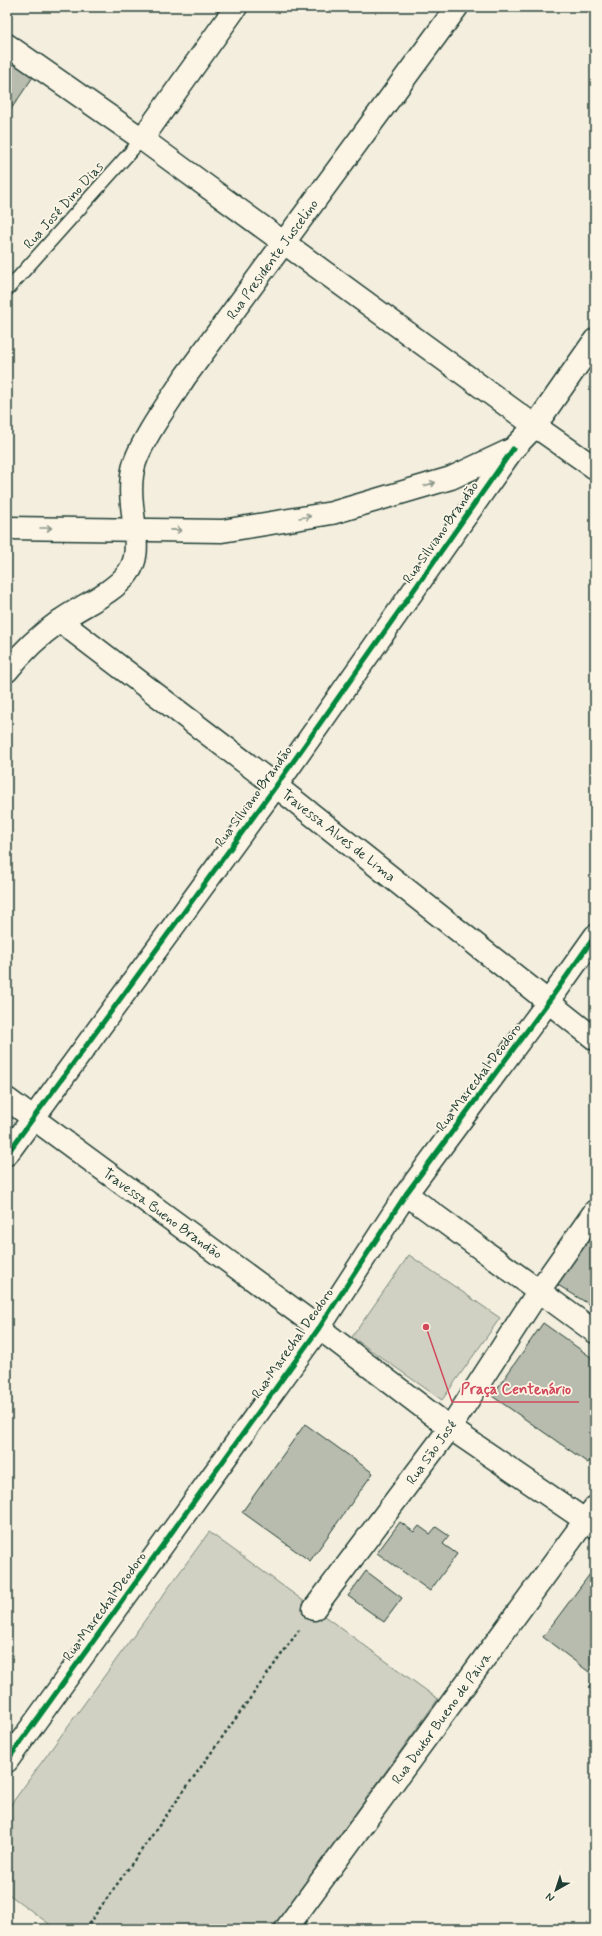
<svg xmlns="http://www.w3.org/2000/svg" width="602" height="1936" font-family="Mynerve,sans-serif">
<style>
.green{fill:#d0d1c2;stroke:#78877b}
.building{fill:#b8bcae;stroke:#1f3d34}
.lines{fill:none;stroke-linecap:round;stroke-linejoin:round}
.lane-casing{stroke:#1f3d34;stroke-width:15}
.street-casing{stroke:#1f3d34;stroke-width:25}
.secondary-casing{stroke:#1f3d34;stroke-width:25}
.path{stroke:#1f3d34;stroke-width:2.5;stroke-dasharray:3 3;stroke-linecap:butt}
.lane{stroke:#fcf5e5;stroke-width:12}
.street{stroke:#fcf5e5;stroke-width:22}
.secondary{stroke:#fcf5e5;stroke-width:22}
.cycleway-casing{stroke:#fcf5e5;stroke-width:8}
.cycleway{stroke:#00873e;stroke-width:5}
.oneway{stroke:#8e998c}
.labels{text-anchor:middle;stroke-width:3.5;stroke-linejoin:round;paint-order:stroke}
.street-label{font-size:14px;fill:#1f3d34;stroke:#fcf5e5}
.leader{fill:none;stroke:#d1495b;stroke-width:1.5}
.callout-dot{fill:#d1495b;stroke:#fcf5e5;stroke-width:1.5}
.callout-label{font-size:15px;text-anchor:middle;font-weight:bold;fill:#d1495b;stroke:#fcf5e5;stroke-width:3.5;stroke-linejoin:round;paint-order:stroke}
</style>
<rect width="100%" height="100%" fill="#f3eede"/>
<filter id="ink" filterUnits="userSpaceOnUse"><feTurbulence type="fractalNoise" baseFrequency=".025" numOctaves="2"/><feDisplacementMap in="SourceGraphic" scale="8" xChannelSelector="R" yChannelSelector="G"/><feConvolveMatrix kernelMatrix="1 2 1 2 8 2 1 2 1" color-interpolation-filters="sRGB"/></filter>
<g filter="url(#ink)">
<path class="green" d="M409,1255L500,1318L442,1400L352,1337Z
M209,1532L438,1699L272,1929H56L7,1893V1810Z"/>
<path class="building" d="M7,55L35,74L7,115Z
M590,1218L595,1221V1308L558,1285Z
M543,1323L595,1360V1454L588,1463L492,1396Z
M305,1424L373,1473L310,1561L242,1512Z
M400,1522L414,1532L419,1526L430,1534L436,1527L449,1536L443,1544L457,1554L430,1591L377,1553Z
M366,1571L402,1598L384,1622L348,1596Z
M590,1574L595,1578V1665L589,1672L543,1637Z
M595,1679V1692L588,1687Z"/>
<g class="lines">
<g class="lane-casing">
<path id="lane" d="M7,290L142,139"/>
</g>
<g class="street-casing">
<path id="street" d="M7,45L142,139L535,426L595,340
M142,139L236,7
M135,529C132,507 128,483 135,462C144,436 170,401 185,377L457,7
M60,621L276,786L595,1039
M7,1099L319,1328L450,1428L595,1527
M7,1154L276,786L513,449
M406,1194L595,1332
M314,1609L450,1428L538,1292L595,1211
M7,1761L319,1328L406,1194L549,1001L595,936
M286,1929L595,1507"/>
</g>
<g class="secondary-casing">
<path id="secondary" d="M7,528L222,531L332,513L451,478L513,449L535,426L595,468
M7,671C22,652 40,635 60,621C79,607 115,592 128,573C138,560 136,544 135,529"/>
</g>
<path class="path" d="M85,1929L299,1630"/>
<use href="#lane" class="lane"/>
<use href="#street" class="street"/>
<use href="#secondary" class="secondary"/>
<g class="cycleway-casing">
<path id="cycleway" d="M7,1154L276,786L513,449
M7,1761L319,1328L406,1194L549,1001L595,936"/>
</g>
<use href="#cycleway" class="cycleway"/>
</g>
<defs><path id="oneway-shaft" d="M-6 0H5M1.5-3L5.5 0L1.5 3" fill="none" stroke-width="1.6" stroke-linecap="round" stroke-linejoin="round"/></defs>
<g class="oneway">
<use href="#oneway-shaft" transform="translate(430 484) rotate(-16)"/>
<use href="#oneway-shaft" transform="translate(305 517) rotate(-9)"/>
<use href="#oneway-shaft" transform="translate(46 528)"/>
<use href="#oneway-shaft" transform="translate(176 530) rotate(1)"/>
</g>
</g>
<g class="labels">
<g class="street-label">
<text transform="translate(63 205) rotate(-48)" y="5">Rua José Dino Dias</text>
<text transform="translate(272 259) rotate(-54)" y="5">Rua Presidente Juscelino</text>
<text transform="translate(440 532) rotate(-55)" y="5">Rua Silviano Brandão</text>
<text transform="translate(253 796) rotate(-54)" y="5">Rua Silviano Brandão</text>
<text transform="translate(339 835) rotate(38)" y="5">Travessa Alves de Lima</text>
<text transform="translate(478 1077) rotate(-53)" y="5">Rua Marechal Deodoro</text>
<text transform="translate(163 1213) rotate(36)" y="5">Travessa Bueno Brandão</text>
<text transform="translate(292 1343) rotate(-55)" y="5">Rua Marechal Deodoro</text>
<text transform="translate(431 1452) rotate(-54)" y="5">Rua São José</text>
<text transform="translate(104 1606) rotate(-54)" y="5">Rua Marechal Deodoro</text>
<text transform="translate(441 1718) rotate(-54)" y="5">Rua Doutor Bueno de Paiva</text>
</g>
</g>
<path class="leader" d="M426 1327L452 1402H579"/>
<circle class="callout-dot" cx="426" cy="1327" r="4"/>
<g class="callout-label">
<text x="516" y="1394">Praça Centenário</text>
</g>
<rect width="602" height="1936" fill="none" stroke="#fcf5e5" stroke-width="24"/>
<rect x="12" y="12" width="578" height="1912" fill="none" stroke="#1f3d34" stroke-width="1.5" filter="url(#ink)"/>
<g transform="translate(556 1890) rotate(219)" stroke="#fcf5e5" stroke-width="3" paint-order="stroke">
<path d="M0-3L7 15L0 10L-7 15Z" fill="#1f3d34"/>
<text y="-6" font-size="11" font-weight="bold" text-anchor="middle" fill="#1f3d34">N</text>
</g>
</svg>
